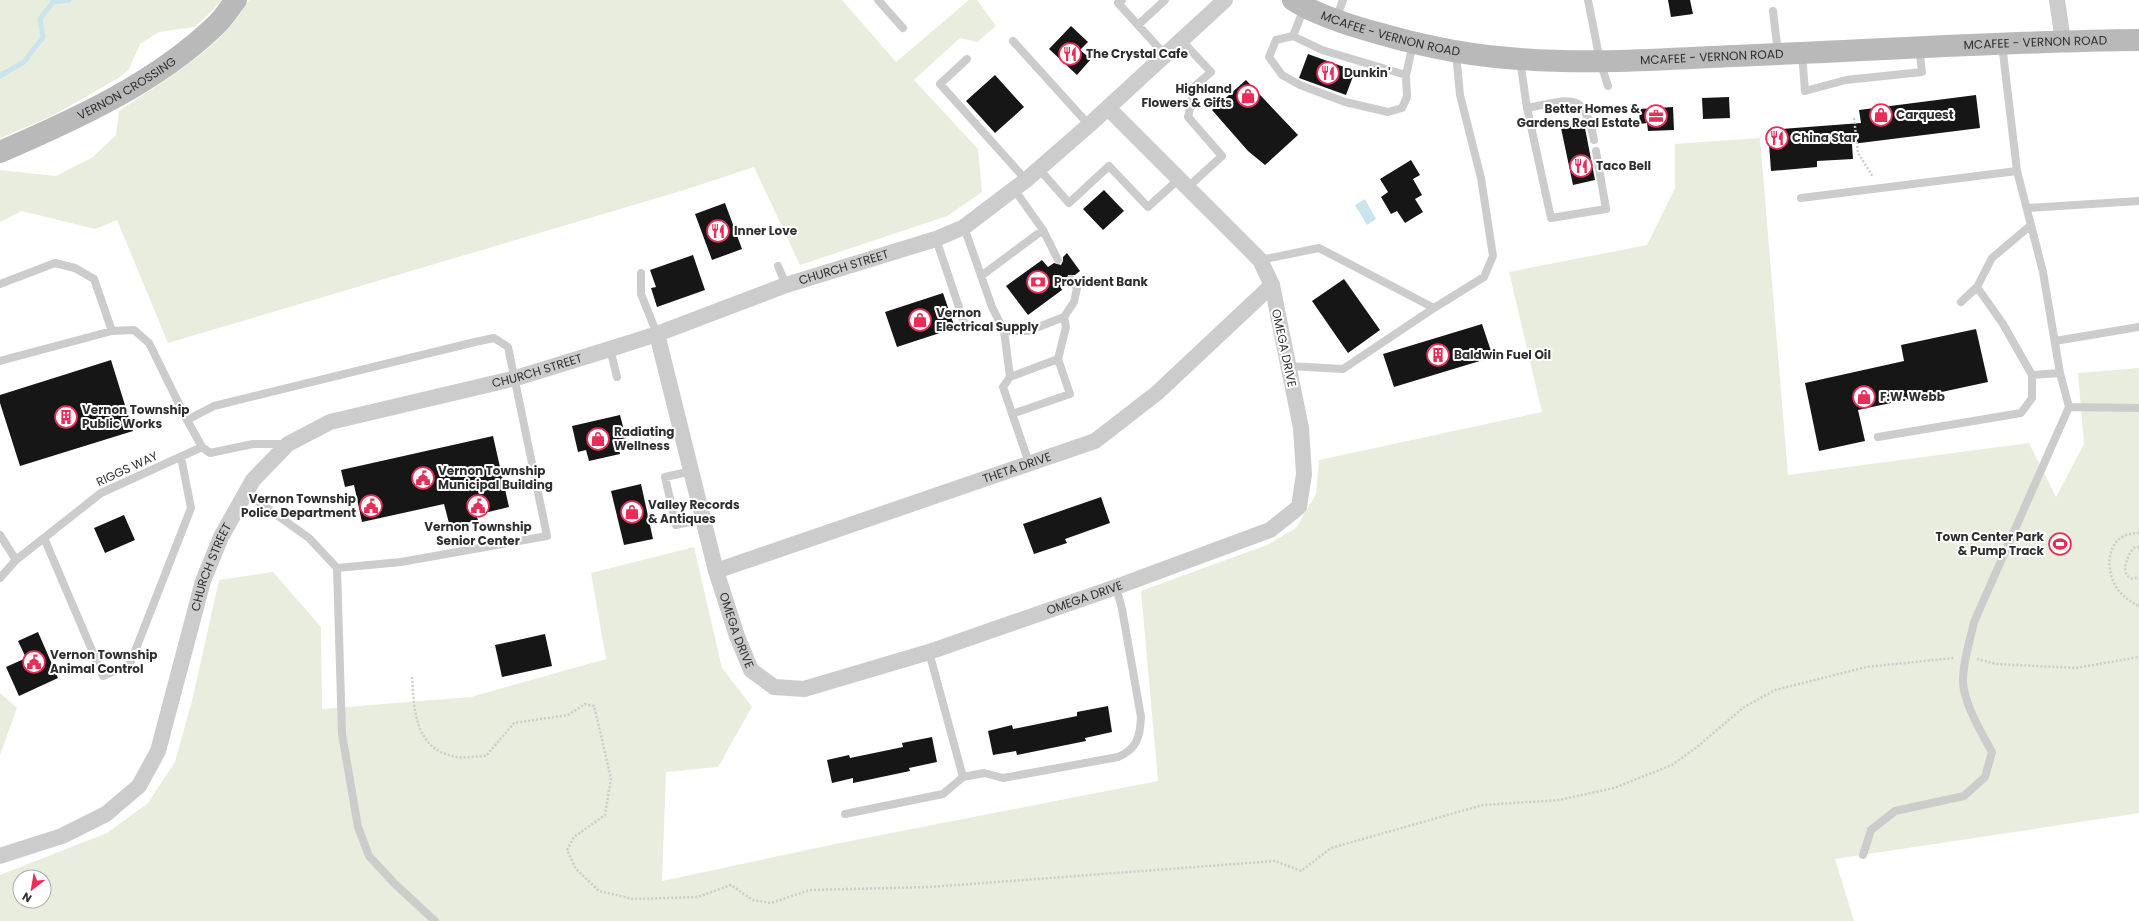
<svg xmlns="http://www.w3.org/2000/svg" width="2139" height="921" font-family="Poppins,sans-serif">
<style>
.green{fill:#e8eddd;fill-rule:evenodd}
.water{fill:#c9e4ed}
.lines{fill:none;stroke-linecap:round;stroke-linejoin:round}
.stream{stroke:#c9e4ed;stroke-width:5}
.building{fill:#161616}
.path{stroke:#ccc;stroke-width:2.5;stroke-dasharray:2 2;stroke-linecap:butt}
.lane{stroke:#ccc;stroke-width:8}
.street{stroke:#ccc;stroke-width:16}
.secondary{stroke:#b9b9b9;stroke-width:22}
.labels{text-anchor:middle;stroke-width:4;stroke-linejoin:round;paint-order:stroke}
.street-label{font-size:12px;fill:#2f2f2f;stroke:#fff}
.poi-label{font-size:12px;font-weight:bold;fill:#2f2f2f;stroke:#fff;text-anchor:start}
</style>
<rect width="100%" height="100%" fill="#fff"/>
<path class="green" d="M0,0H222L207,16L194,27L159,32L140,44L129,69L120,77L52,116L0,138Z
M249,0H842L896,62L969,0H977L996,26L977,42L960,38L914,80L978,149L982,192L947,216L800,265L754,167L681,191L168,343L117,220L95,229L22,211L0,222V170L56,176L93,157L116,135L119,111C164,80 222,49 249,0Z
M1760,138L1788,475L2029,443L2056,497L2084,444L2078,373L2139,368V813L1835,859L1854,921H0V875L107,833L148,803L175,762L193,697L219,580L273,572L321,627L322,709L471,697L606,659L591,573L694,547L722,668L752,707L718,767L666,772L662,881L835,844L1158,781L1141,591L1267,545L1296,528L1316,494L1319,460L1542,412L1509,272L1647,245L1675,188V144ZM20,877H44V901H20Z
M0,693L17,708L0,755Z"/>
<path class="water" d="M1365,199L1376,219L1367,225L1355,205Z"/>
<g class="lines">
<path class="stream" d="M0,76L24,62L43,37L40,19L53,2L69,0"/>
</g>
<path class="building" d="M1668,0H1690L1693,14L1671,17Z
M1071,26L1088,42L1080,50L1091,59L1077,75L1049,49Z
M1308,54L1355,71L1346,95L1299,78Z
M995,75L1024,107L995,133L966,101Z
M1246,80L1298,135L1265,165L1248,151L1212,110Z
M1976,95L1980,128L1852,144L1853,159L1817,161V167L1771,171L1768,130L1861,123L1859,110Z
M1729,97L1730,118L1703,119L1702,98Z
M1673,107L1674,130L1648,131L1647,123L1640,124L1639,109Z
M1584,123L1595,180L1573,185L1561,128Z
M1411,160L1420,175L1413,179L1422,195L1415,199L1423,212L1405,223L1397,211L1391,214L1381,197L1388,192L1380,179Z
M1104,190L1124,211L1103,230L1083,209Z
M725,203L742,249L712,260L695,214Z
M1067,253L1080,271L1075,275H1068L1066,282L1060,286L1062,290L1028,315L1006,286L1042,260L1048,267L1054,263L1061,265L1063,261V257Z
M693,255L705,290L657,307L651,288L656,287L650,270Z
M1344,279L1380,330L1348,353L1312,301Z
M943,293L955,328L897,347L885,312Z
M1482,324L1493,357L1394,387L1383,354Z
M1976,329L1988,382L1858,410L1865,441L1819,451L1805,383L1904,361L1901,345Z
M111,360L133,431L20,466L0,403V395Z
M620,415L626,438L617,440L620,454L589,461L586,450L578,452L572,426Z
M493,436L509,507L476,515L478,520L450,527L444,504L362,522L354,485L345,487L341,470Z
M641,484L653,539L624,545L611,491Z
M1101,497L1110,523L1065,539L1067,543L1034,554L1023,524Z
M124,515L135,540L105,553L94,528Z
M38,632L58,678L19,696L6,667L26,658L18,641Z
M545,634L552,666L502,677L495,645Z
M1108,706L1112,732L1085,738L1086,741L1017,755L1016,751L993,755L988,731L1012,725L1013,729L1077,716V712Z
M932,737L937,762L909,768L910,771L853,783V778L832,783L827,760L849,755L850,758L903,747L902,743Z"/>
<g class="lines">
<path class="path" d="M1854,118L1858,153L1873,177
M2139,533C2134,533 2128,534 2124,536C2104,546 2107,577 2119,591C2124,597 2132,603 2139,606
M2139,547H2135C2124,556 2119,585 2139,577
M1977,659L1996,664L2076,668L2139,657
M412,677C414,708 414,747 452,756C462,759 476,756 486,756L514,723L568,715L585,704L594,706L611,778L605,815L574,837L567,850L576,869L599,891L633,899L698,897L731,885L753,900L771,903L810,890L930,887L1275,861L1301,871L1331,848L1483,805L1559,800L1614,788L1672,765L1697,747L1744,707L1775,690L1866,667L1954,658"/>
<path class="lane" d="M878,0L903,28
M1122,0L1118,3L1166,56
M1588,0L1600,61L1608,86
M1304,8L1293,36L1322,50L1406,75L1413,44
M1773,11L1778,53
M1336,19L1343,0
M1138,25L1165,0
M1293,36L1276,40L1269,57L1282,75L1300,85L1345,102L1388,112L1402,108L1407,97L1406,75
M1013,41L1089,125
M1182,41L1211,72L1195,86L1188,117L1222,156L1188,187
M1802,54L1805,91L1846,80L1922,72L1919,47
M967,59L940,84L1026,180
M1520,60L1527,108L1551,218L1606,209L1596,151
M1527,108C1571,100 1584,89 1594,140
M1039,169L1069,203L1109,166L1148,207L1179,179
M1014,189L1043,230L1058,260
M1801,198L2017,171
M2027,208L2139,201
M964,227L992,307L1004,331H1028L1064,317L1074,302L1077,288L1071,279
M936,239L965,325
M1260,260L1319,248L1434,308L1343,369L1288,366
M778,266L786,285
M641,273V294L657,334
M981,276L1043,230
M0,284L55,263L75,268L94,279L112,331
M1977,287L2003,324L2032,375L2060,373
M1961,302L1977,287L1992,258L2031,225L2017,171L2002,44
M1434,308L1484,277L1493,256L1481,178L1460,95L1456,53
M1004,331L1010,377L1003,387L1029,463
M2055,341L2139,327
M610,349L617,377
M0,361L112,331L134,330L149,343L187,420
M1010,377L1058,359
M2069,407L2139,408
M1012,414L1070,394L1058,359L1066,327L1064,317
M1878,437L2021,413L2032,398V375
M288,444H253L210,453L202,447L187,420L214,406L475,342L494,338L508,347L547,536L401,562L337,568
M692,471L665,477L676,525L703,519
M246,493L309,538L337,568L342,734L358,827L369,856L395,884L435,921
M0,535L16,560
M44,538L103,676L130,664L191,508L181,457
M0,578L16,560L101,493L202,447
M929,652L963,777L984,773L1003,778L1118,757C1137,749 1140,737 1141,717L1122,609L1116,587
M845,814L943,794L963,777
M1863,855L1871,830L1895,811L1964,796L1985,777L1992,752C1982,734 1968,710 1964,690C1960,671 1970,641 1974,622L2069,407L2060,373L2043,272L2031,225"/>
<g class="street">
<path d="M2057,0L2063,41"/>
<path id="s1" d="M657,334L716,571L737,636L751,670L774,687L804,689L929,652L1116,587L1270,530L1299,507L1304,474L1301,428L1272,285L1260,260L1108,108"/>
<path id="s2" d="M716,571L1095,441L1157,393L1272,285"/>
<path id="s3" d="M0,856L62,836L106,814L139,786L158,751L203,581L221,537L253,480L288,444L330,422L516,378L610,349L657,334L786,285L936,239L964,227L1026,180L1089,125L1225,0"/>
</g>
<g class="secondary">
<path id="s4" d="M1293,0C1318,16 1351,26 1381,34C1426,47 1472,56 1520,59C1599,65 1678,58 1756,55C1884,50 2011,41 2139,40"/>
<path id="s5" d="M0,152C74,120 156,83 215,26C223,19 229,9 236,0"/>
</g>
</g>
<defs>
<g id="restaurant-ring" transform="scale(1.15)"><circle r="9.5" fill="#fff" stroke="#ea2d58" stroke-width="1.5"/><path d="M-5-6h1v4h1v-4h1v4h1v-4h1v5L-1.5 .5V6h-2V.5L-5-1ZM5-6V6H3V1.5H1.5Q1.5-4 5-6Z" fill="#ea2d58"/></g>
<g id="shop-ring" transform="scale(1.15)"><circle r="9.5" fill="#fff" stroke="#ea2d58" stroke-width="1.5"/><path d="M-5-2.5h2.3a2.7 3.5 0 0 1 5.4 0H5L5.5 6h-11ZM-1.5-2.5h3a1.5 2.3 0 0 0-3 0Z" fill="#ea2d58"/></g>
<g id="office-ring" transform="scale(1.15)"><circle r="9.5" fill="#fff" stroke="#ea2d58" stroke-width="1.5"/><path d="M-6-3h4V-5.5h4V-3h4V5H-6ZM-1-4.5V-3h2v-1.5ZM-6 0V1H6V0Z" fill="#ea2d58"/></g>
<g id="bank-ring" transform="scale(1.15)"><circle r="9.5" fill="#fff" stroke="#ea2d58" stroke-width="1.5"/><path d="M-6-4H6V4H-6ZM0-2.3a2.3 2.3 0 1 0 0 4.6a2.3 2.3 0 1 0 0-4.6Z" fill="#ea2d58"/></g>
<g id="building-ring" transform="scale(1.15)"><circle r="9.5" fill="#fff" stroke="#ea2d58" stroke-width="1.5"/><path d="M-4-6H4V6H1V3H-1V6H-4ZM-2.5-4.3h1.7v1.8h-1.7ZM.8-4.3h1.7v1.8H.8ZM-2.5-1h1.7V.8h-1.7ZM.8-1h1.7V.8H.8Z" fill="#ea2d58"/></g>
<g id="civic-ring" transform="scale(1.15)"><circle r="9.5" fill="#fff" stroke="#ea2d58" stroke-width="1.5"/><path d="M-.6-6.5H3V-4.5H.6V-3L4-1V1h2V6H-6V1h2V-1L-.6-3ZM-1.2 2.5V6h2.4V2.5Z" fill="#ea2d58"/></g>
<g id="stadium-ring" transform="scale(1.15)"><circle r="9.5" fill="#fff" stroke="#ea2d58" stroke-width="1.5"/><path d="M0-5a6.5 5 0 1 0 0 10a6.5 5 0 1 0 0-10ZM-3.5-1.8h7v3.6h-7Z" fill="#ea2d58"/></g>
</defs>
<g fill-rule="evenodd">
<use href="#restaurant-ring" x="1070" y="54"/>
<use href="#restaurant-ring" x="1328" y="73"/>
<use href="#shop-ring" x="1248" y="96"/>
<use href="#shop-ring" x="1881" y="115"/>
<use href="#office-ring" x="1656" y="116"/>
<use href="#restaurant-ring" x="1777" y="138"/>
<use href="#restaurant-ring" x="1581" y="166"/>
<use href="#restaurant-ring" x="718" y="231"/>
<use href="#bank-ring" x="1038" y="282"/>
<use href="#shop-ring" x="920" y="320"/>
<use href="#building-ring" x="1438" y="355"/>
<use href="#shop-ring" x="1864" y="397"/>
<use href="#building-ring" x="66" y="417"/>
<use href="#shop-ring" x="598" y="439"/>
<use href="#civic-ring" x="423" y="478"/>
<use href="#civic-ring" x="371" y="506"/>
<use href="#civic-ring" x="478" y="506"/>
<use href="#shop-ring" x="632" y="512"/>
<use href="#stadium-ring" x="2060" y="544"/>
<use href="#civic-ring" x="34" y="662"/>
</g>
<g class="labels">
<g class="street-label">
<text dy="4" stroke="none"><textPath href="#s4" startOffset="104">MCAFEE - VERNON ROAD</textPath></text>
<text dy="4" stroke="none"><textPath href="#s4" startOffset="752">MCAFEE - VERNON ROAD</textPath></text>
<text dy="4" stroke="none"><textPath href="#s4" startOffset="428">MCAFEE - VERNON ROAD</textPath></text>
<text dy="4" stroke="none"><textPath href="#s5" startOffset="142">VERNON CROSSING</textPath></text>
<text dy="4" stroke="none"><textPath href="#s3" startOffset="1121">CHURCH STREET</textPath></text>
<text transform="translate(1284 348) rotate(78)" y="4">OMEGA DRIVE</text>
<text dy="4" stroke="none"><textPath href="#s3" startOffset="797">CHURCH STREET</textPath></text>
<text dy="4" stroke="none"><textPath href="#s2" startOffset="318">THETA DRIVE</textPath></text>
<text transform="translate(127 469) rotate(-25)" y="4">RIGGS WAY</text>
<text dy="4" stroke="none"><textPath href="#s3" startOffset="389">CHURCH STREET</textPath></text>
<text dy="4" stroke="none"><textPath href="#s1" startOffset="703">OMEGA DRIVE</textPath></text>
<text dy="4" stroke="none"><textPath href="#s1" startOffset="307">OMEGA DRIVE</textPath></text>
</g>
<g class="poi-label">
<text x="1086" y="58">The Crystal Cafe</text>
<text x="1344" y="77">Dunkin'</text>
<text x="1232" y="93" text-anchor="end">Highland<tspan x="1232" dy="14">Flowers &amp; Gifts</tspan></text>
<text x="1640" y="113" text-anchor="end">Better Homes &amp;<tspan x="1640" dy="14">Gardens Real Estate</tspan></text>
<text x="1896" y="119">Carquest</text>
<text x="1792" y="142">China Star</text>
<text x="1596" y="170">Taco Bell</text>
<text x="734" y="235">Inner Love</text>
<text x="1054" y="286">Provident Bank</text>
<text x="936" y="317">Vernon<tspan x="936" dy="14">Electrical Supply</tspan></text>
<text x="1454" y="359">Baldwin Fuel Oil</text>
<text x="1880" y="401">F.W. Webb</text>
<text x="82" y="414">Vernon Township<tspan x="82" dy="14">Public Works</tspan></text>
<text x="614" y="436">Radiating<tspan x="614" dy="14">Wellness</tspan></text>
<text x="438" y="475">Vernon Township<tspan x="438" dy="14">Municipal Building</tspan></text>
<text x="356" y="503" text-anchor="end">Vernon Township<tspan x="356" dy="14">Police Department</tspan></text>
<text x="648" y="509">Valley Records<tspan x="648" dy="14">&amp; Antiques</tspan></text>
<text x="478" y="531" text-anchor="middle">Vernon Township<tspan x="478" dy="14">Senior Center</tspan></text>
<text x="2044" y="541" text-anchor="end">Town Center Park<tspan x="2044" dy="14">&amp; Pump Track</tspan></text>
<text x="50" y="659">Vernon Township<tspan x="50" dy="14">Animal Control</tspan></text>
</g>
</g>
<g transform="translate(32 889) rotate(211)"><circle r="19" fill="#ffffff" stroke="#acacac"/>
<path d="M0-3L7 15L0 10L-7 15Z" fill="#ea2d58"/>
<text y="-6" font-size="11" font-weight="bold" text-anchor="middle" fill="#2f2f2f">N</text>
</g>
</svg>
